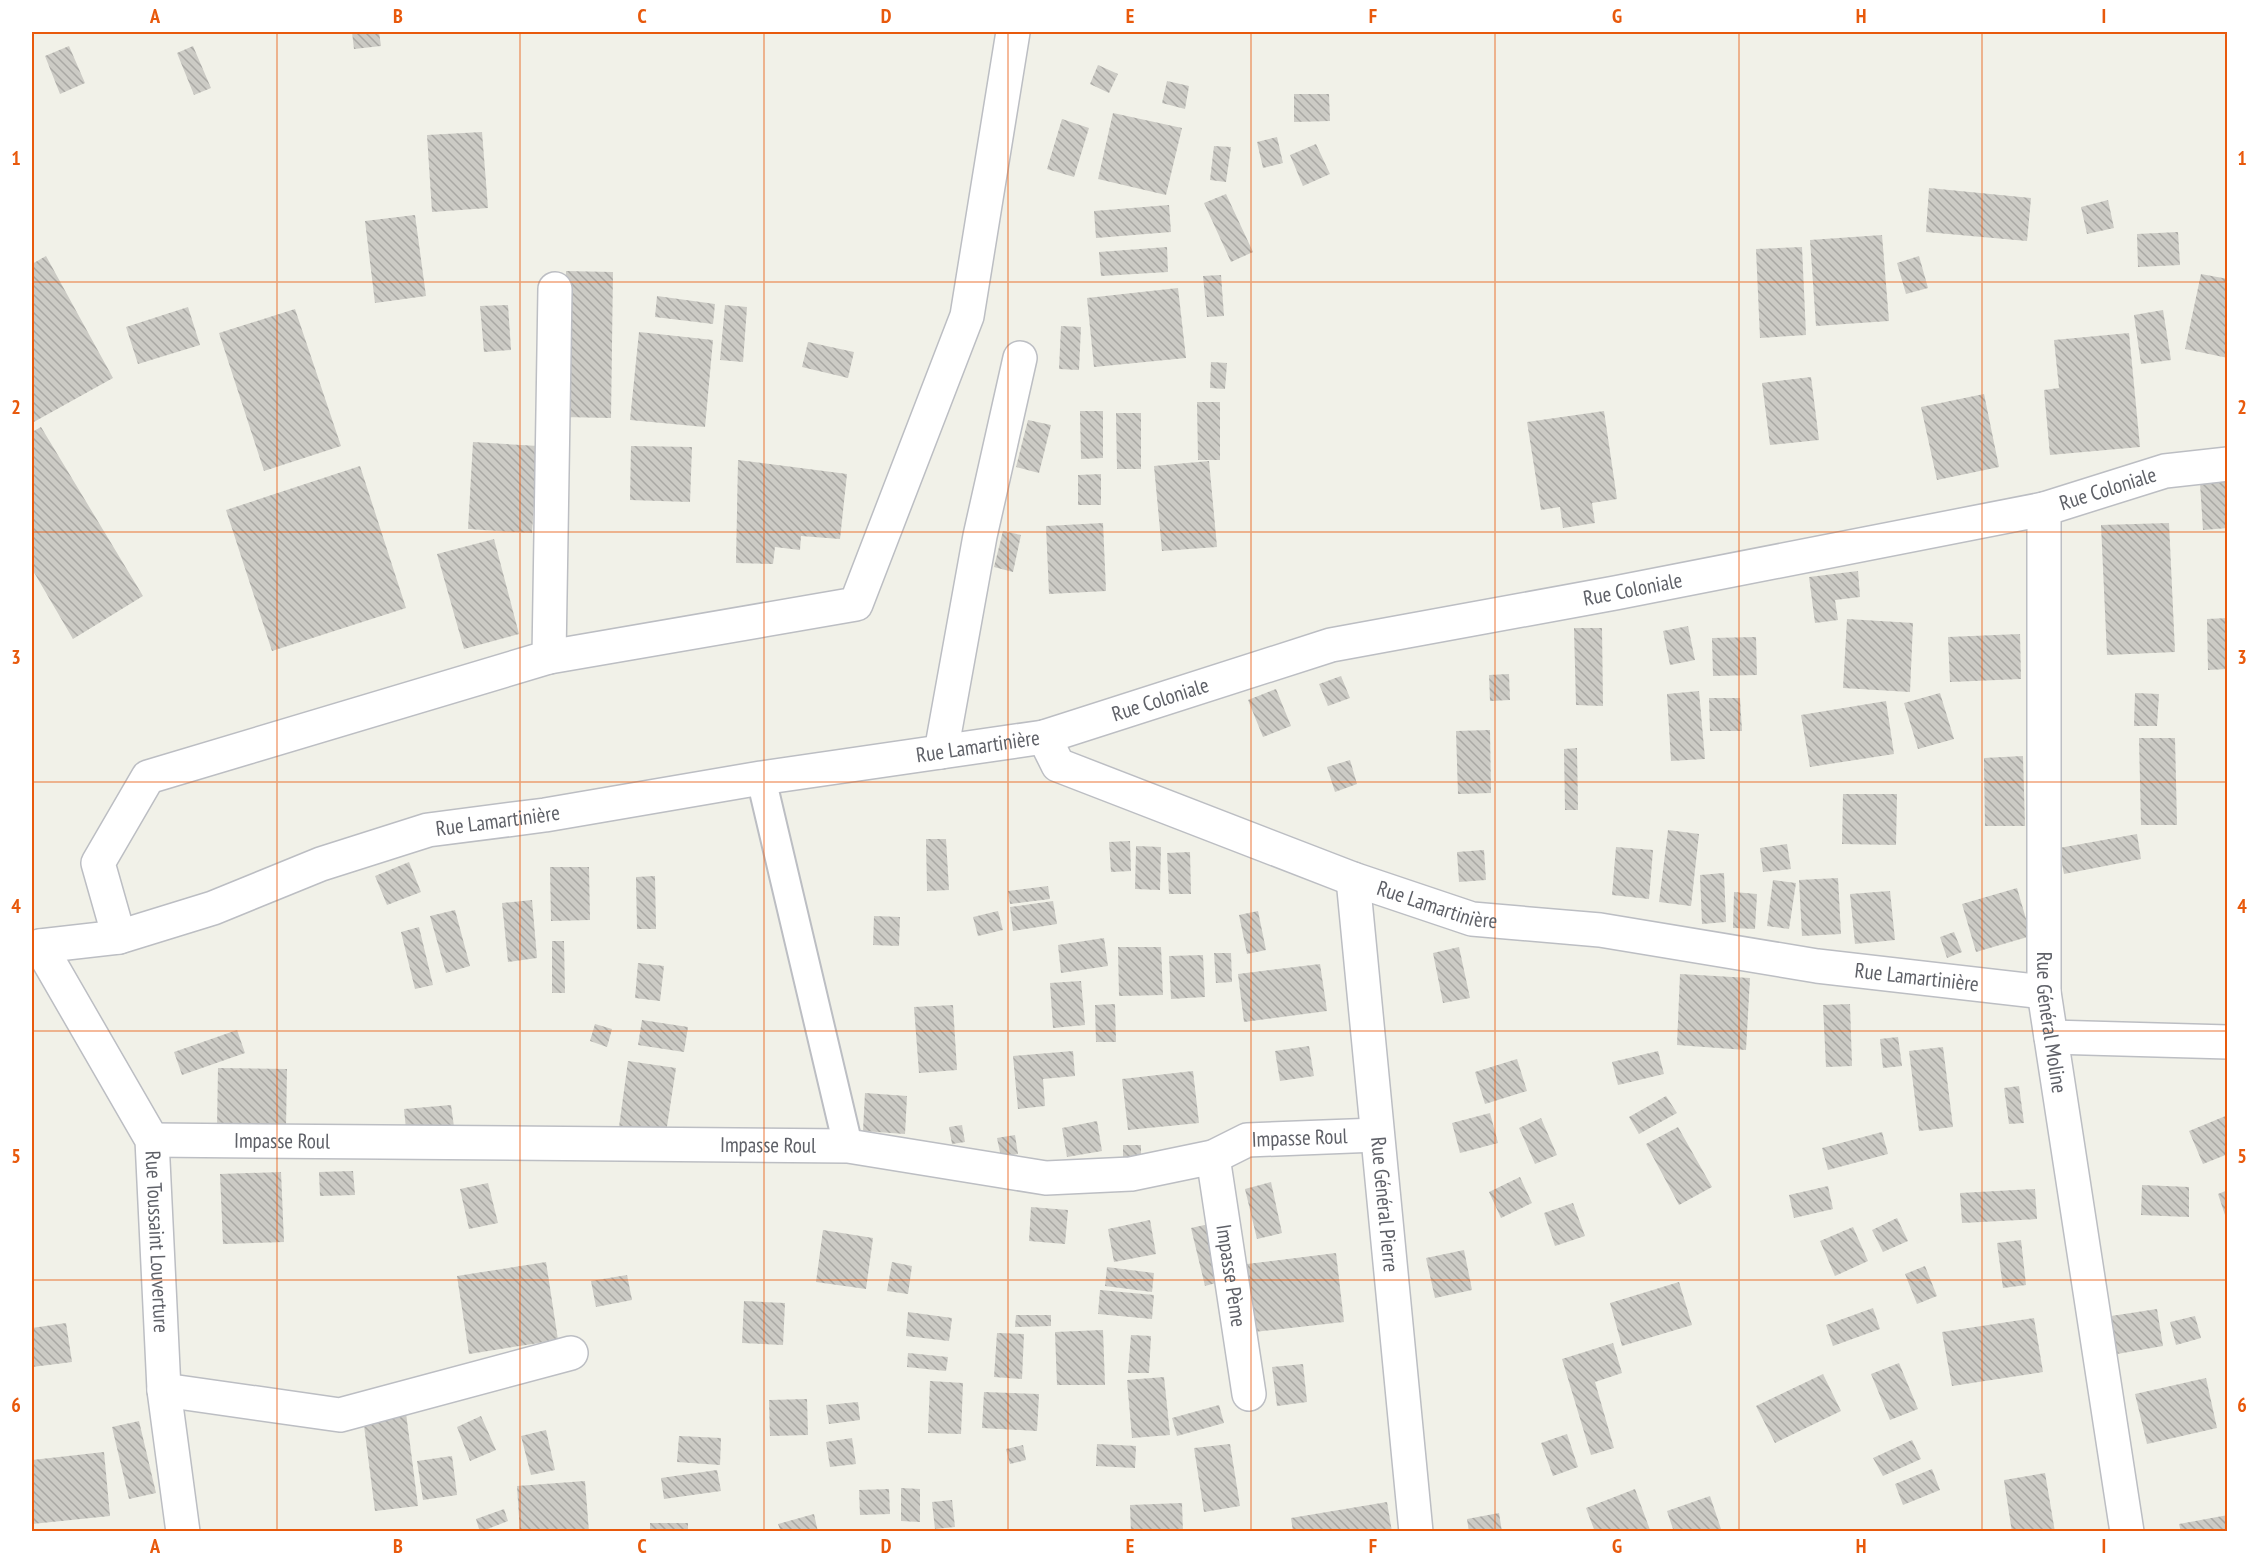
<svg xmlns="http://www.w3.org/2000/svg" width="2259" height="1563" font-family="'PT Sans Narrow',sans-serif">
<style>
.building{fill:url(#building-back-hatch)}
.lines{fill:none;stroke-linecap:round;stroke-linejoin:round}
.service-casing{stroke:#bcbec3;stroke-width:32}
.minor-casing{stroke:#bcbec3;stroke-width:36}
.service{stroke:#fff;stroke-width:28}
.minor{stroke:#fff;stroke-width:33}
.grid{fill:none;stroke:#e8590c;stroke-width:1.5;stroke-opacity:0.55}
.labels{text-anchor:middle;stroke-width:4.5;stroke-linejoin:round;paint-order:stroke}
.street-label{font-size:21px;fill:#5f6168;stroke:#fff}
.neatline{fill:none;stroke:#e8590c;stroke-width:2}
.grid-label{font-size:20px;text-anchor:middle;font-weight:bold;fill:#e8590c}
</style>
<defs>
<pattern id="building-back-hatch" width="6" height="6" patternUnits="userSpaceOnUse" patternTransform="scale(1.5)"><rect width="6" height="6" fill="#cccbc5"/><path d="M-1 5l2 2M0 0l6 6M5-1l2 2" fill="none" stroke="#a9a8a4"/></pattern>
</defs>
<rect width="100%" height="100%" fill="#f1f1e8"/>
<path class="building" d="M352,32H379L381,46L354,49Z
M69,46L85,83L60,94L45,56Z
M193,46L211,88L194,95L177,53Z
M1098,65L1118,74L1109,93L1090,84Z
M1167,81L1189,86L1185,109L1162,103Z
M1294,94H1329L1330,121L1294,122Z
M1113,113L1182,128L1166,195L1098,179Z
M1062,119L1089,128L1074,177L1047,169Z
M482,132L488,208L432,212L427,135Z
M1277,137L1283,163L1263,168L1257,142Z
M1316,144L1330,174L1303,186L1290,155Z
M1214,146L1231,147L1226,182L1210,180Z
M1929,188L2031,198L2027,241L1926,232Z
M1226,194L1253,252L1231,262L1204,203Z
M2108,200L2114,228L2087,234L2081,207Z
M1169,205L1171,232L1096,238L1094,211Z
M415,215L426,296L375,303L365,221Z
M2178,232L2180,265L2138,267L2137,234Z
M1882,235L1889,321L1816,326L1810,240Z
M1167,247L1168,272L1101,276L1099,252Z
M1802,247L1806,335L1760,338L1756,249Z
M46,256L113,378L32,423V264Z
M1919,256L1928,288L1906,294L1897,263Z
M566,271L613,272L611,418L563,417Z
M2201,274L2228,279V358L2185,349Z
M1221,275L1224,316L1207,317L1203,276Z
M1178,288L1186,358L1094,367L1087,298Z
M657,296L715,304L713,324L655,317Z
M508,305L511,350L484,352L480,306Z
M725,305L747,307L743,362L720,360Z
M188,307L200,345L138,364L126,327Z
M295,309L341,446L264,471L219,333Z
M2163,310L2171,360L2141,364L2134,315Z
M1061,326L1081,327L1079,370L1059,369Z
M639,332L713,340L705,427L630,420Z
M2129,333L2140,447L2050,455L2044,390L2059,388L2054,340Z
M808,342L854,352L848,378L802,367Z
M1211,362L1227,363L1225,389L1210,388Z
M1811,377L1819,440L1770,445L1762,383Z
M1984,394L1999,467L1937,480L1921,407Z
M1197,402H1220V460H1198Z
M1080,411H1103V458L1081,459Z
M1604,411L1617,499L1592,503L1595,523L1563,528L1560,507L1541,510L1527,422Z
M1116,413H1141V469H1117Z
M1028,420L1051,425L1039,473L1016,467Z
M41,427L143,596L73,639L32,569V432Z
M473,442L538,446L532,533L468,529Z
M631,446L692,447L690,502L630,500Z
M738,460L847,474L840,539L801,536L800,550L775,547L773,564L736,563Z
M1209,461L1217,547L1162,551L1154,466Z
M360,466L406,608L272,651L226,510Z
M1101,474V505H1078V475Z
M2228,481V528L2203,530L2200,483Z
M1103,523L1106,591L1049,594L1046,526Z
M2169,523L2175,652L2107,655L2101,525Z
M1003,531L1021,535L1013,572L994,567Z
M494,539L519,634L464,649L437,554Z
M1858,571L1860,597L1835,600L1838,620L1815,623L1809,577Z
M2228,618V669L2208,670L2207,619Z
M1847,619L1913,623L1910,692L1843,688Z
M1688,626L1695,660L1670,665L1663,631Z
M1574,628H1602L1603,706L1576,705Z
M2020,634L2021,679L1950,682L1948,637Z
M1756,637L1757,675L1713,676L1712,638Z
M1509,674L1510,700L1490,701L1489,675Z
M1341,676L1350,698L1328,706L1319,684Z
M1276,689L1291,726L1263,737L1248,700Z
M1699,691L1705,759L1671,761L1667,694Z
M1940,693L1954,739L1918,749L1904,703Z
M2135,693L2159,694L2157,726H2134Z
M1709,698H1740L1742,731H1710Z
M1886,701L1894,754L1810,767L1801,715Z
M1490,730L1491,793L1458,794L1456,731Z
M2139,738H2175L2177,825H2141Z
M1577,748L1578,810H1565L1564,749Z
M2023,756L2025,826H1985L1984,758Z
M1350,760L1357,784L1335,792L1327,767Z
M1843,794H1897L1896,845L1842,844Z
M1668,830L1699,834L1691,906L1659,902Z
M2137,834L2141,859L2064,874L2059,848Z
M926,839H946L949,890L927,891Z
M1130,841L1131,871L1111,872L1109,842Z
M1787,844L1791,869L1763,872L1760,848Z
M1136,846L1161,847L1160,890L1135,889Z
M1616,847L1653,850L1649,899L1612,895Z
M1484,850L1486,880L1459,882L1457,852Z
M1190,852L1191,894H1169L1167,853Z
M409,862L421,892L387,905L375,876Z
M550,867H589L590,920L551,921Z
M1724,873L1726,922L1702,924L1700,875Z
M655,876L656,929H637L636,877Z
M1838,878L1841,934L1802,936L1799,880Z
M1773,880L1796,883L1789,929L1767,926Z
M1048,886L1050,899L1010,904L1008,891Z
M2017,888L2031,936L1976,952L1962,904Z
M1890,891L1895,940L1855,944L1850,894Z
M1734,892L1757,894L1755,929L1733,928Z
M532,900L537,958L508,962L502,903Z
M1053,901L1057,924L1013,931L1010,907Z
M455,910L470,966L446,973L430,916Z
M998,911L1003,930L978,936L973,917Z
M1258,911L1266,950L1247,954L1239,915Z
M874,916L900,917L899,946L873,945Z
M419,927L433,985L415,989L401,932Z
M1954,932L1962,952L1947,958L1940,937Z
M1104,938L1108,966L1061,973L1058,945Z
M552,941H564L565,993H552Z
M1118,947H1161L1163,995L1119,996Z
M1459,947L1470,998L1443,1003L1433,953Z
M1214,953H1231L1232,982L1216,983Z
M1203,955L1205,997L1171,999L1169,956Z
M638,963L664,966L660,1001L635,998Z
M1320,964L1327,1011L1244,1022L1238,974Z
M1680,974L1750,978L1746,1050L1677,1045Z
M1081,981L1085,1025L1053,1028L1050,983Z
M1115,1004L1116,1042H1096L1095,1005Z
M1850,1004L1852,1066L1826,1067L1823,1005Z
M953,1005L957,1070L919,1073L914,1007Z
M642,1020L688,1027L684,1052L638,1045Z
M595,1024L612,1029L607,1047L590,1041Z
M237,1030L245,1053L182,1075L174,1052Z
M1898,1037L1902,1066L1883,1068L1880,1039Z
M1309,1046L1314,1076L1280,1081L1275,1051Z
M1943,1047L1953,1127L1919,1131L1909,1051Z
M1073,1051L1075,1076L1043,1079L1045,1106L1018,1109L1013,1056Z
M1658,1051L1664,1074L1618,1085L1612,1062Z
M1517,1059L1527,1091L1485,1104L1475,1072Z
M628,1061L676,1068L666,1133L619,1127Z
M218,1068L287,1069L286,1128L217,1127Z
M1193,1071L1199,1123L1128,1130L1122,1079Z
M2019,1086L2024,1123L2009,1124L2004,1088Z
M865,1093L907,1096L905,1134L863,1131Z
M1666,1096L1677,1113L1639,1134L1629,1117Z
M451,1105L455,1134L407,1139L404,1109Z
M1490,1113L1498,1143L1460,1153L1452,1123Z
M2228,1115V1154L2203,1164L2189,1131Z
M1541,1118L1557,1155L1535,1164L1519,1128Z
M1097,1121L1102,1151L1067,1157L1062,1128Z
M962,1125L965,1142L952,1144L949,1127Z
M1678,1127L1712,1187L1679,1205L1646,1144Z
M1882,1132L1888,1154L1828,1170L1822,1148Z
M1015,1135L1018,1154L1001,1157L997,1138Z
M1123,1145H1141V1166H1123Z
M353,1171L355,1195L320,1196L319,1172Z
M281,1172L284,1242L223,1244L220,1174Z
M1520,1177L1532,1203L1501,1218L1489,1192Z
M1271,1182L1282,1233L1257,1239L1245,1189Z
M488,1183L498,1223L469,1229L460,1189Z
M2142,1185L2189,1187V1217L2141,1215Z
M1828,1186L1833,1209L1794,1218L1789,1195Z
M2035,1189L2037,1219L1962,1223L1960,1193Z
M2228,1190V1221H2227L2218,1194Z
M1573,1203L1585,1236L1555,1246L1544,1213Z
M1031,1207L1068,1210L1065,1244L1029,1241Z
M1897,1218L1908,1241L1883,1252L1872,1230Z
M1150,1220L1156,1254L1114,1262L1108,1229Z
M1209,1224L1223,1281L1205,1286L1191,1228Z
M1853,1227L1868,1261L1835,1276L1820,1241Z
M823,1230L873,1238L866,1289L816,1282Z
M2021,1240L2026,1285L2003,1288L1997,1243Z
M1464,1250L1472,1290L1435,1298L1426,1258Z
M1336,1253L1344,1322L1254,1332L1247,1264Z
M546,1262L558,1340L469,1354L457,1276Z
M892,1262L912,1266L908,1294L887,1291Z
M1925,1266L1937,1296L1917,1304L1905,1274Z
M1107,1267L1154,1273L1152,1292L1105,1286Z
M627,1275L632,1300L596,1307L591,1281Z
M1679,1282L1692,1325L1622,1346L1610,1303Z
M1100,1290L1154,1295L1152,1319L1098,1314Z
M744,1301L785,1303L783,1345L742,1343Z
M1873,1308L1880,1329L1833,1346L1826,1325Z
M2157,1309L2163,1346L2117,1354L2111,1316Z
M908,1312L952,1318L949,1341L906,1336Z
M1016,1315H1051V1326L1015,1327Z
M2195,1316L2201,1338L2176,1345L2170,1322Z
M2034,1318L2043,1372L1952,1386L1942,1332Z
M66,1323L72,1362L32,1367V1328Z
M1103,1330L1105,1385H1057L1055,1332Z
M997,1333L1024,1334L1022,1379L994,1377Z
M1131,1335L1151,1336L1149,1373H1128Z
M1613,1343L1622,1373L1595,1382L1614,1448L1591,1455L1562,1359Z
M908,1353L948,1357L946,1371L907,1367Z
M1899,1363L1918,1409L1890,1420L1871,1374Z
M1303,1364L1307,1402L1277,1406L1272,1367Z
M1823,1374L1841,1411L1775,1443L1756,1406Z
M1164,1377L1170,1435L1132,1438L1127,1380Z
M2206,1378L2217,1428L2147,1444L2135,1394Z
M930,1381L963,1383L961,1434L928,1433Z
M984,1392L1039,1394L1037,1431L982,1428Z
M807,1399L808,1435L770,1436L769,1400Z
M858,1402L860,1420L829,1424L826,1405Z
M1219,1405L1224,1423L1177,1436L1172,1418Z
M406,1413L418,1506L375,1511L363,1418Z
M481,1416L496,1450L470,1461L457,1427Z
M139,1421L156,1493L129,1499L112,1427Z
M546,1430L555,1470L531,1475L521,1436Z
M1567,1434L1578,1467L1553,1476L1541,1443Z
M679,1436L721,1438L720,1465L677,1462Z
M852,1438L856,1464L830,1467L826,1442Z
M1912,1440L1921,1459L1883,1476L1873,1458Z
M1097,1444L1136,1446L1135,1468L1096,1466Z
M1230,1444L1240,1506L1204,1512L1194,1448Z
M1023,1445L1026,1460L1010,1464L1006,1449Z
M104,1452L110,1516L32,1524V1460Z
M452,1456L457,1495L423,1500L417,1461Z
M1932,1469L1940,1490L1903,1505L1895,1484Z
M717,1470L721,1491L664,1499L661,1478Z
M2045,1473L2055,1532H2012L2004,1480Z
M585,1481L589,1532H520L517,1486Z
M901,1488L920,1489V1522L901,1521Z
M889,1489L890,1514L860,1515L859,1490Z
M1635,1489L1650,1530L1595,1532L1586,1508Z
M1710,1496L1722,1532H1674L1667,1511Z
M952,1500L955,1527L935,1529L932,1502Z
M1387,1502L1392,1532H1293L1291,1518Z
M1182,1503L1183,1532H1131L1130,1505Z
M504,1509L508,1521L480,1532L476,1519Z
M1499,1513L1502,1532H1469L1467,1519Z
M814,1514L818,1532H781L778,1524Z
M2228,1515V1532H2181L2179,1524Z
M650,1523H688V1532H650Z"/>
<g class="lines">
<g class="service-casing">
<path id="service" d="M761,778L848,1146"/>
</g>
<g class="minor-casing">
<g id="minor">
<path id="s1" d="M2044,509V992L2127,1532"/>
<path d="M549,657L856,604L967,316L1013,32"/>
<path id="s2" d="M1044,737L1058,765L1353,879L1472,919L1600,930L1817,966L2044,992"/>
<path d="M941,752L980,536L1020,358"/>
<path id="s3" d="M1353,879L1416,1532"/>
<path d="M119,937L98,863L148,777L549,657L555,289"/>
<path id="s4" d="M40,946L152,1140L164,1390L183,1532"/>
<path id="s5" d="M32,950L40,946L119,937L213,908L321,864L428,830L545,815L761,778L1044,737L1331,645L1615,593L2044,509L2165,471L2228,464"/>
<path d="M2051,1037L2228,1042"/>
<path id="s6" d="M152,1140L848,1146L1046,1178L1131,1174L1213,1157L1247,1140L1377,1135"/>
<path id="s7" d="M1213,1157L1249,1394"/>
<path d="M164,1390L340,1415L571,1353"/>
</g>
</g>
<use href="#service" class="service"/>
<use href="#minor" class="minor"/>
</g>
<path class="grid" d="M277,32V1532M520,32V1532M764,32V1532M1008,32V1532M1251,32V1532M1495,32V1532M1739,32V1532M1982,32V1532M32,282H2228M32,532H2228M32,782H2228M32,1031H2228M32,1280H2228"/>
<g class="labels">
<g class="street-label">
<text dy="7" stroke="none"><textPath href="#s5" startOffset="2133">Rue Coloniale</textPath></text>
<text dy="7" stroke="none"><textPath href="#s5" startOffset="1647">Rue Coloniale</textPath></text>
<text dy="7" stroke="none"><textPath href="#s5" startOffset="1161">Rue Coloniale</textPath></text>
<text dy="7" stroke="none"><textPath href="#s5" startOffset="972">Rue Lamartinière</textPath></text>
<text dy="7" stroke="none"><textPath href="#s5" startOffset="486">Rue Lamartinière</textPath></text>
<text dy="7" stroke="none"><textPath href="#s2" startOffset="436">Rue Lamartinière</textPath></text>
<text dy="7" stroke="none"><textPath href="#s2" startOffset="922">Rue Lamartinière</textPath></text>
<text dy="7" stroke="none"><textPath href="#s1" startOffset="514">Rue Général Moline</textPath></text>
<text dy="7" stroke="none"><textPath href="#s6" startOffset="1156">Impasse Roul</textPath></text>
<text dy="7" stroke="none"><textPath href="#s6" startOffset="130">Impasse Roul</textPath></text>
<text dy="7" stroke="none"><textPath href="#s6" startOffset="616">Impasse Roul</textPath></text>
<text dy="7" stroke="none"><textPath href="#s3" startOffset="327">Rue Général Pierre</textPath></text>
<text dy="7" stroke="none"><textPath href="#s4" startOffset="326">Rue Toussaint Louverture</textPath></text>
<text dy="7" stroke="none"><textPath href="#s7" startOffset="120">Impasse Pème</textPath></text>
</g>
</g>
<rect width="2259" height="1563" fill="none" stroke="#ffffff" stroke-width="66"/>
<rect x="33" y="33" width="2193" height="1497" class="neatline"/>
<g class="grid-label">
<text x="155" y="23">A</text>
<text x="398" y="23">B</text>
<text x="642" y="23">C</text>
<text x="886" y="23">D</text>
<text x="1130" y="23">E</text>
<text x="1373" y="23">F</text>
<text x="1617" y="23">G</text>
<text x="1861" y="23">H</text>
<text x="2104" y="23">I</text>
<text x="16" y="165">1</text>
<text x="2242" y="165">1</text>
<text x="16" y="414">2</text>
<text x="2242" y="414">2</text>
<text x="16" y="664">3</text>
<text x="2242" y="664">3</text>
<text x="16" y="913">4</text>
<text x="2242" y="913">4</text>
<text x="16" y="1163">5</text>
<text x="2242" y="1163">5</text>
<text x="16" y="1412">6</text>
<text x="2242" y="1412">6</text>
<text x="155" y="1553">A</text>
<text x="398" y="1553">B</text>
<text x="642" y="1553">C</text>
<text x="886" y="1553">D</text>
<text x="1130" y="1553">E</text>
<text x="1373" y="1553">F</text>
<text x="1617" y="1553">G</text>
<text x="1861" y="1553">H</text>
<text x="2104" y="1553">I</text>
</g>
</svg>
